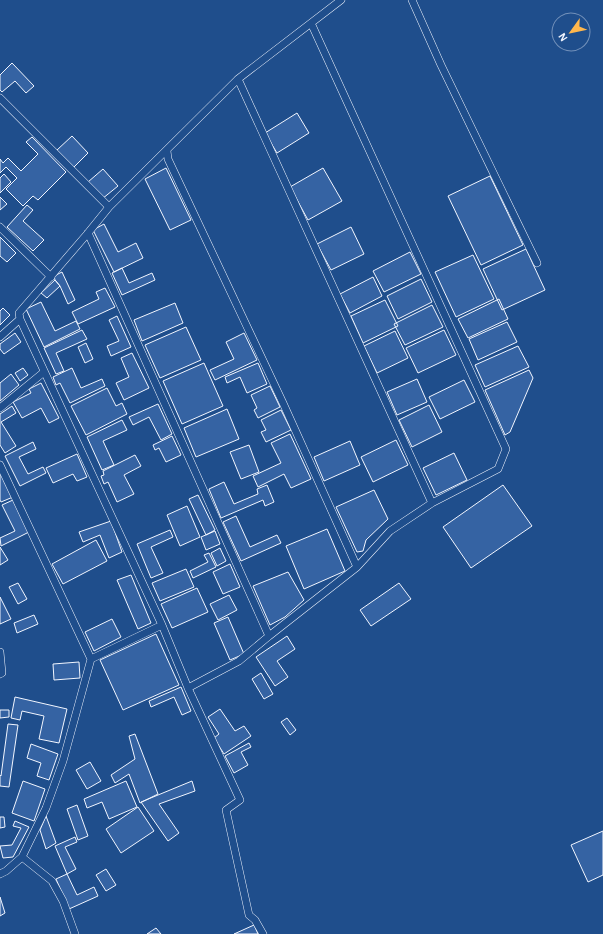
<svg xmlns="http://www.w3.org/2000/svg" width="603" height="934" font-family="'Alegreya Sans',sans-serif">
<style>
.building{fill:#3563a3;stroke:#f2f6ff}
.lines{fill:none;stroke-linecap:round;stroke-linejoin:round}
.street-casing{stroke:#f2f6ff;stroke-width:8}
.street{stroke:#1f4e8c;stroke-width:7}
</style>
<rect width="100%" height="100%" fill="#1f4e8c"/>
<path class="building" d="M12,63L34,86L26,93L15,81L2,92L0,90V75Z
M297,113L309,133L277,153L265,133Z
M72,136L88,153L74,167L57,150Z
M32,137L66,172L38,200L33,196L23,206L6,189L17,178L6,167L0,173V159L3,163L8,158L21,171L38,154L26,142Z
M166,168L191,220L170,230L145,179Z
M323,168L342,201L308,220L290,187Z
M103,169L118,186L102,199L88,182Z
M4,174L11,182L0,193V178Z
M490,176L523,245L481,265L448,196Z
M0,197L7,204L0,210Z
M27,205L33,210L23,221L44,240L33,251L7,227Z
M104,224L118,252L136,243L143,258L114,272L93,230Z
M351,227L364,254L331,270L317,244Z
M0,237L16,253L7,262L0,256Z
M526,249L545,290L502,310L483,269Z
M410,252L421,274L384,292L373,271Z
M473,255L494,299L456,317L435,272Z
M122,268L129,283L152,273L155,280L122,295L112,273Z
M62,272L75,300L68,304L60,286L55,280L54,276Z
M373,277L382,296L350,313L340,294Z
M421,279L432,302L398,319L387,296Z
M55,280L60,286L47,298L41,293Z
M105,288L115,307L78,324L72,312L99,299L96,292Z
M499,299L508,319L468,338L458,319Z
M385,300L398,326L363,343L351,316Z
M41,302L55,331L76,321L80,329L44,347L26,309Z
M175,303L183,323L142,341L134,320Z
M432,305L443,327L405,345L394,324Z
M3,308L10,315L0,325V311Z
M117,316L131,347L111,356L107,346L119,341L109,320Z
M507,322L517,342L478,360L469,339Z
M186,327L201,360L160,378L145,345Z
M82,330L87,339L56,353L64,371L56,374L44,348Z
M444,330L456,355L418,373L406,348Z
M395,331L408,358L377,373L364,346Z
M15,333L21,342L4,354L0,349V344Z
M244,333L257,360L215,380L210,370L234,359L226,342Z
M86,343L93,359L85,363L78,347Z
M518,346L529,367L485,387L475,365Z
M132,353L149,388L124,400L116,383L129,377L121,358Z
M204,363L223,406L182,424L163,381Z
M258,363L267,384L247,393L240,377L227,383L225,377Z
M23,368L28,375L20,381L15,373Z
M72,368L81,388L102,379L105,386L70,403L60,383L56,385L53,377Z
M529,370L533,378L510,432L505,435L485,390Z
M11,374L19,385L0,401V383Z
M417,379L427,402L397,415L387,392Z
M464,380L475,402L440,419L429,397Z
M41,383L59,418L49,423L41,408L22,418L13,402L31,393L29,389Z
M270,386L280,407L258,418L254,410L257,408L251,395Z
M107,388L116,406L122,403L127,414L86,435L71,406Z
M158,404L172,434L161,440L149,417L133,425L129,417Z
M429,405L442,432L412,447L399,420Z
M12,406L16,413L1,422L16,446L5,453L0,445V414Z
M227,409L239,439L196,457L184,428Z
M281,410L291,430L266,442L261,432L266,430L261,420Z
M122,420L127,430L103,441L114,465L102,470L87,437Z
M290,434L311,479L291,488L284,474L258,487L253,476L281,463L271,443Z
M172,436L181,455L166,462L159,448L155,450L153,445Z
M396,440L408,465L373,482L361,457Z
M350,441L360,465L324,481L314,457Z
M33,442L36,449L19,457L28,474L43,467L46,473L20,486L5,456Z
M249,445L259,472L241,479L230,452Z
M454,453L467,480L436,495L423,468Z
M77,454L87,477L77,481L73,474L53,483L46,468Z
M135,455L141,466L124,475L134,494L117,502L108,482L104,484L101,476L104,475L103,471Z
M0,470L13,497L1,502L0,500Z
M224,482L234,504L258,494L257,489L267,485L274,502L265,506L263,500L221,518L209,489Z
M503,485L532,526L471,568L443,527Z
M374,490L388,519L366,540L363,551L357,552L336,507Z
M198,495L215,530L206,535L189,499Z
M13,500L29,532L1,546L0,538L15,531L2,505Z
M187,506L200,537L180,546L167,515Z
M236,516L250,547L277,535L281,543L241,561L223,522Z
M111,521L122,552L109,558L100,535L83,542L79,532Z
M327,529L345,571L304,589L286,546Z
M170,530L173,537L151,547L163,573L151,578L137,544Z
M215,531L220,544L206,550L201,537Z
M96,540L107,561L63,584L52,564Z
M0,547L8,560L0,565Z
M220,548L226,561L217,566L211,553Z
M209,553L216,567L193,578L190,571L208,562L204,555Z
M230,564L240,587L223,594L213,572Z
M186,569L194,587L160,601L152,583Z
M288,572L304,600L285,617L270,625L253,586Z
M131,575L151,623L138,629L117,580Z
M18,583L27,599L18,604L9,587Z
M399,583L411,599L371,626L360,610Z
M197,588L208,612L172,628L161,604Z
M229,595L237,610L218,620L210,604Z
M0,597L11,619L0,624Z
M34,615L38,624L17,633L14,623Z
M228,617L244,654L230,660L214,623Z
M112,619L121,637L94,651L85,632Z
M156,634L179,685L123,710L100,660Z
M287,636L295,649L277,661L288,677L275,686L256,657Z
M79,662L80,678L54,680L53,664Z
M261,673L273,694L264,699L252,679Z
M181,687L191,711L182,715L174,697L151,707L149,701Z
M15,697L67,709L59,743L39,739L44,716L22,711L20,720L11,718Z
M220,709L235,731L244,726L251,736L224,754L214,738L219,734L208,717Z
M0,710H9V717L0,718Z
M287,718L296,730L290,735L281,722Z
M8,724L18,725L9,787L0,786V775L1,776Z
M135,734L158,794L140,803L129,774L115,783L111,775L135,759L129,736Z
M249,743L251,747L241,752L248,765L234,773L225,756Z
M31,744L58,754L49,780L37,776L41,763L27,758Z
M90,762L101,781L87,789L76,770Z
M23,781L45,789L34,821L12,813Z
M126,781L137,807L109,819L102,802L87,808L84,799Z
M192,781L195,791L159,804L179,833L168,841L141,802Z
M77,805L88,836L78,840L67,809Z
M138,807L154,831L121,853L106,829Z
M46,816L56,843L46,849L40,830Z
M0,817H4L5,827L0,828Z
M15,821L29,827L13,857L3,858L0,846L12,845L21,828L13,826Z
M603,831V875L588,882L571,845Z
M75,837L77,842L65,847L76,869L67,874L55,846Z
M106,869L116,885L106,891L96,875Z
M67,874L77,895L94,887L98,896L69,909L56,879Z
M0,897L5,913L0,916Z
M254,925L258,934H234Z
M156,928L161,934H147Z"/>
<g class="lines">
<g class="street-casing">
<path id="street" d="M412,0L441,65L537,263
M311,23L506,449L498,469L432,503
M238,79L432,503L390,531L357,567
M0,98L109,207
M167,151L168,159L283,403L357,567L269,636L239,661L188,688
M0,227L51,277
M88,233L269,636
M0,337L20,319
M0,408L44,372
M0,465L91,659
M162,625L188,688L240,800L226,810L249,915L255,920L263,934
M0,652L2,673L0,674
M0,874L6,871L22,857
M75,934L63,901L52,881L22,857L46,808L63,761L91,659L162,625L20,319L19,313L88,233L109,207L238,79L341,0"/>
</g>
<use href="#street" class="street"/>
</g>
<g transform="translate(571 32) rotate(237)"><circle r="19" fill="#1f4e8c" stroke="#7391ba"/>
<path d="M0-3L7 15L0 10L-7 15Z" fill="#ffb74d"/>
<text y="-6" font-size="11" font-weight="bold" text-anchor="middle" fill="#f2f6ff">N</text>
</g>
</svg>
